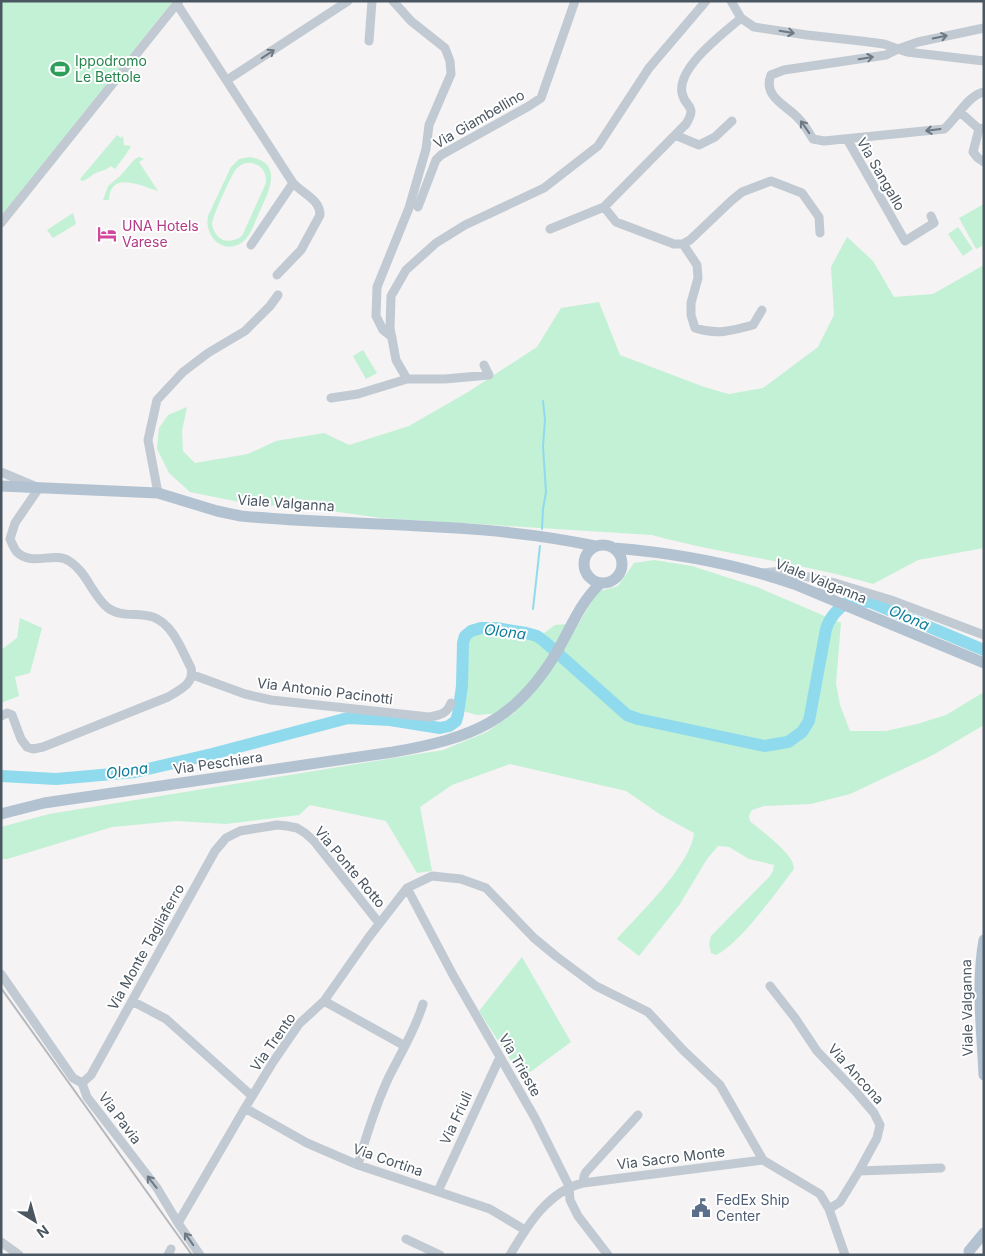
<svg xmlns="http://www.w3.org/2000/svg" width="985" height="1256" font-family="Inter,sans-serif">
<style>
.green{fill:#c3f1d5;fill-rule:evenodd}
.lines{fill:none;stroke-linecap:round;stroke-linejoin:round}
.stream{stroke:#90daee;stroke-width:2}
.river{stroke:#90daee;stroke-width:12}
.minor{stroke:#c1cad2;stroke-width:9}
.major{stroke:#b3c2d1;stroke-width:11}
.rail{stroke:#b5b8bd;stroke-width:2}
.oneway{stroke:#6e7983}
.labels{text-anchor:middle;stroke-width:4;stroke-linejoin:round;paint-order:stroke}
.leisure-label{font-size:14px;fill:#27864d;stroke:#fff;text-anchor:start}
.street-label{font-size:14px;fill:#4a5661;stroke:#fff}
.hotel-label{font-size:14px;fill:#b23c85;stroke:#fff;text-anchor:start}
.service-label{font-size:14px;fill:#4e5e75;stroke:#fff;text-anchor:start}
.water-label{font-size:15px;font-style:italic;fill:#0c7c9b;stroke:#fff}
</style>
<rect width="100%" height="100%" fill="#f5f3f3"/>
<path class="green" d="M1,1H173L1,216Z
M117,135L121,138L123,136L124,145L131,146L127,153L115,169L111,166C107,170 102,170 96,173C91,175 89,179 82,181L80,179Z
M139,157L144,159L139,162L158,191C141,186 110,170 109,200H103L108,186L120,176L135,159Z
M250,157C285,163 268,193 259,213C254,223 251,237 241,243C222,255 204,235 208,216L231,167L239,159ZM246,163C259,162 267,170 266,183L242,236C236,240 230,242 223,240C217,237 213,231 212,224C212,217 231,176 236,169C239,166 242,164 246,163Z
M984,204V245L976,249L959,218Z
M73,213L76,224L53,238L47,230Z
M958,227L973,249L963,256L948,234Z
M847,237L873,261L894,297L933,294L984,265V548L918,560L873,584C800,562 725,555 652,535L381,518L303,507L249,504L190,492L169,473L157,449L159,428L168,415L187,407L182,431L183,451L195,463L248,454L276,441L324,433L349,445L409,426L468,392L537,347L561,308L599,302L620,355L704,387L729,394L763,388L818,347L834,315L831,267Z
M363,350L377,373L366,379L353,356Z
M654,560L692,566L757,587L841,623L836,683L840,705L850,731H886L917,724L946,715L984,692V725L933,755L850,794L811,804L764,806L752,810L749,816L750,821C761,831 795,854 794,869C777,891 740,944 716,955L711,953L709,944L711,936L769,877L773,871L774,865L749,859L729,847L718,846L707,859L680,904L639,956L617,939C639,914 691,865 694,833L661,815L626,791L510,764L452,785L420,807L432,871L417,873L386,821L310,805L299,815L226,824L176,821L112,827L7,859H1V827L49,814L443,750L487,732L515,712L477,715L452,708L457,689L459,651L469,625L499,622L544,633L555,625L579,623L597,592L618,586L634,563Z
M20,618L42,628L30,673L15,677L19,696L1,703V650L17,638Z
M522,957L571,1042L522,1078L479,1011Z"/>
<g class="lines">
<path class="stream" d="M542,529L543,509L546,492L543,446L545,420L543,401
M533,609L540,546"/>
<path class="river" d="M1,776L56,779L135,772L212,754L348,718L390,720L440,728L449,726L456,721L458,714L462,686L463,643L465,636L471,631L481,628H495L526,633L537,636L545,642L627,715L638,719L764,746L788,742L802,732L809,721L826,629C830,616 838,608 849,601L870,602L984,650"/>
<path class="minor" d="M731,1L741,18L754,27L807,35L861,41L884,44L898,49L918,42L984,28
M177,4L293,183C303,194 320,199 320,215L301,250L277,275
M369,41L372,1
M984,61L907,52L898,49L886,55L784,70L771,75C762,97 788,106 799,119C805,125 809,133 813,139L824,141L944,129C956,119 968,95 984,92
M227,80L348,1
M960,112L979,129L984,128
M979,129L973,152L978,158L984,162
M675,135L699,145L715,137L732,121
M847,139L905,241L934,223L931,216
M418,207L436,160L441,155L529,106L541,98L575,1
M604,207L616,222L674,244H683L690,240L731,201L742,192L771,181L802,193L819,217L820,233
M1,223L179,1
M550,229L604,207L686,124C698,105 685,108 682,93C677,67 724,33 741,18
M683,244L697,265L698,278L691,303V315L695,328C717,335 731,331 753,325L762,310
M251,245L293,183
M392,337L383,330L376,316L377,287L409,208L426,149L429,125L451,74L450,61L445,48L411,21L393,1
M484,365L489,375L445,379H407L396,360L390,328L391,296L406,270L436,243L465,225L544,188L598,146L649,68L706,1
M331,398L358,394L407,379
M1,472L39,488L15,523L10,539C12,543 14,549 17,552C32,567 54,551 69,561C87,572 92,595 108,608C122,618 138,612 153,617C173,624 182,651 191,668C195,684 179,690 168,697L43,747L33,749L27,747L21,739L12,715L7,713L1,716
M158,493L148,440L157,400L183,372L208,353L245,331L270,306L278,295
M763,573L782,571L835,583L891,600L984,635
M816,593L844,588
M193,675L245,694L271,700L429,717C440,715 447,714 451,703
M407,888L453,975L535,1118L569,1186L570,1200L578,1216L608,1255
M1,974L73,1078L82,1083L87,1097L157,1188L178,1223L200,1255
M770,986L795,1018L817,1051L856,1092L874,1113L880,1125L877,1138L859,1171L840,1202L829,1209
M132,1001L166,1019L252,1096
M324,1001L405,1046
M82,1083L91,1075L215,851L226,838L240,831L277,825L287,826L297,828L305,833L314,841L379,923
M245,1108L307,1143L358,1165L490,1209L525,1230
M358,1165C366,1136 375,1108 387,1081C399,1056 415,1031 423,1004
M859,1171L941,1168
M583,1183L584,1176L586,1172L638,1115
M438,1191L500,1057
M178,1223L245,1108L273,1062L299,1024L324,1001L369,937L407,888L432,876L461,879L486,888L534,938L557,957L596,986L648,1012L683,1050L720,1085L763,1160L820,1194L829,1209L845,1255
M406,1239L440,1255
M1,1242L19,1255
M168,1255L171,1249
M510,1255C527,1226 548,1191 583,1183L763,1160"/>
<path class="major" d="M1,486L158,493L217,511L241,516C358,527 479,521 595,546
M584 564a19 19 0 1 1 38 0a19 19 0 1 1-38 0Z
M614,548C675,553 736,564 794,584L984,663
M1,814L44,803L393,752C471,738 515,723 558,650C571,627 581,601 601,583
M984,940C976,984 982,1031 984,1075
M969,1251L984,1233"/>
<path class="rail" d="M1,988L192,1255"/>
</g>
<defs><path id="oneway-shaft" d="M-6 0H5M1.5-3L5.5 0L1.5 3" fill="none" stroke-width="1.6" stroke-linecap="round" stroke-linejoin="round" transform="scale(1.25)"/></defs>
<g class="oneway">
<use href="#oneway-shaft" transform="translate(787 32) rotate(9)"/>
<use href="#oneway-shaft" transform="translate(940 37) rotate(-12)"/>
<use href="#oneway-shaft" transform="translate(268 54) rotate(-33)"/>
<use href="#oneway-shaft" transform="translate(866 58) rotate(-9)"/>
<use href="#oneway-shaft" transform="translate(805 127) rotate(-125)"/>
<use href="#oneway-shaft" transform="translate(933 130) rotate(173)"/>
<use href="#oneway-shaft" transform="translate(152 1182) rotate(-128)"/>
<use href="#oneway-shaft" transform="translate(189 1239) rotate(-125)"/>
</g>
<defs>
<g id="stadium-bare" transform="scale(1.5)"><path d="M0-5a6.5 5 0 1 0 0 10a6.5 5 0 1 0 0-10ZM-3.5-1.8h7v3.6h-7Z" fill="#2e9e5b" stroke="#fff" stroke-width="2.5" paint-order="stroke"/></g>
<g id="hotel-bare" transform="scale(1.5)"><path d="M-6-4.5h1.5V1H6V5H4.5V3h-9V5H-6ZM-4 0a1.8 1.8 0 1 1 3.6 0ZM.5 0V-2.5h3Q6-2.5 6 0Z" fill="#d1479c" stroke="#fff" stroke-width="2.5" paint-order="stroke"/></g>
<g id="civic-bare" transform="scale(1.5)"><path d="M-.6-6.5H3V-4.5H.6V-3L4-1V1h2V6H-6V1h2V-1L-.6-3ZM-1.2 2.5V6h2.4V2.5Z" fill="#5c6f8a" stroke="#fff" stroke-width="2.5" paint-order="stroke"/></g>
</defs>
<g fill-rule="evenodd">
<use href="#stadium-bare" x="60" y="69"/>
<use href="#hotel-bare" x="107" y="234"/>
<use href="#civic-bare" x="701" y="1208"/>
</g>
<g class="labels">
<g class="leisure-label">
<text x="75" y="66">Ippodromo<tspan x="75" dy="16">Le Bettole</tspan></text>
</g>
<g class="street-label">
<text transform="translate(479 119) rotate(-30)" y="5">Via Giambellino</text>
<text transform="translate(881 174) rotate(60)" y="5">Via Sangallo</text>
<text transform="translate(286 503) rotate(4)" y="5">Viale Valganna</text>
<text transform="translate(821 581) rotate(22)" y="5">Viale Valganna</text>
<text transform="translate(325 691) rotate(7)" y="5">Via Antonio Pacinotti</text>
<text transform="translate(218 763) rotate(-8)" y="5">Via Peschiera</text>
<text transform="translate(350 867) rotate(50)" y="5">Via Ponte Rotto</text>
<text transform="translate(146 947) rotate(-61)" y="5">Via Monte Tagliaferro</text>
<text transform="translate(967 1008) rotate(-91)" y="5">Viale Valganna</text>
<text transform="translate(273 1042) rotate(-55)" y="5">Via Trento</text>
<text transform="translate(520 1065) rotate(60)" y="5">Via Trieste</text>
<text transform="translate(856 1074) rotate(48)" y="5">Via Ancona</text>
<text transform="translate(120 1118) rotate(53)" y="5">Via Pavia</text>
<text transform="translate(456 1118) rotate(-65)" y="5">Via Friuli</text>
<text transform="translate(671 1158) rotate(-7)" y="5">Via Sacro Monte</text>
<text transform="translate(388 1160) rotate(19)" y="5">Via Cortina</text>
</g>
<g class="hotel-label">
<text x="122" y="231">UNA Hotels<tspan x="122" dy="16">Varese</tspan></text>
</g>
<g class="service-label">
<text x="716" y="1205">FedEx Ship<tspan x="716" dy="16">Center</tspan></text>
</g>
<g class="water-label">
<text transform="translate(909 618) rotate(23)" y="5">Olona</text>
<text transform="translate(505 632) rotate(7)" y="5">Olona</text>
<text transform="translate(127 771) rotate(-8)" y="5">Olona</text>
</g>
</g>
<rect width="985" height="1256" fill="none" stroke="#4a5661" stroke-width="5"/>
<g transform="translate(35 1221) rotate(143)" stroke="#ffffff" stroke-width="4" paint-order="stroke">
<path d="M0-4L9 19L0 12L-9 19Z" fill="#4a5661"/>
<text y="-8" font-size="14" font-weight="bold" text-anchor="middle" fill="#4a5661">N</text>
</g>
</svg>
